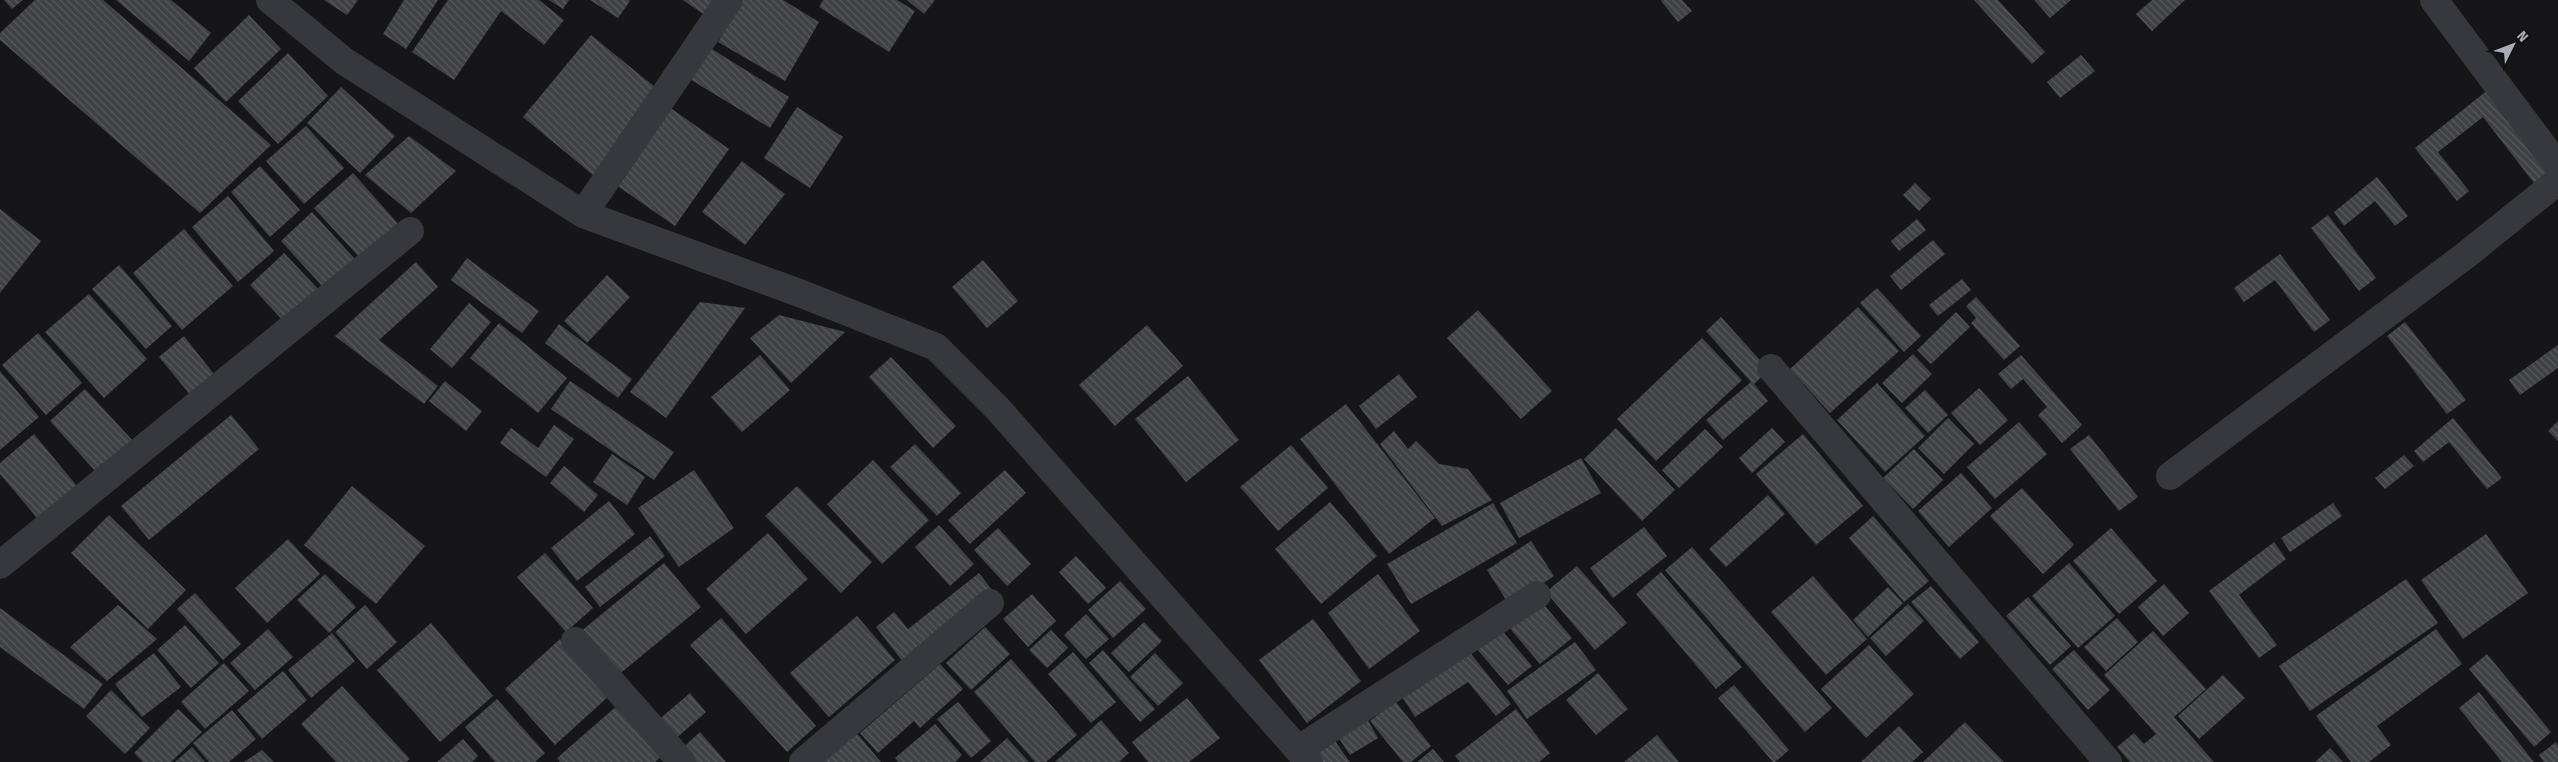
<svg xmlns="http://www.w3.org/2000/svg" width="2558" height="762" font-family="'Fira Sans Condensed',sans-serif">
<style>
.building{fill:url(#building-back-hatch)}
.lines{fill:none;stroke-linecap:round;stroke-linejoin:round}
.street{stroke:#37383d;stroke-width:28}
</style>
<defs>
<pattern id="building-back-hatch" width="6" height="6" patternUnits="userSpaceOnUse" patternTransform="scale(1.25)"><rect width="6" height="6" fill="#404145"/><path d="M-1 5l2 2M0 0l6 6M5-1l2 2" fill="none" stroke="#595a5e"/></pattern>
</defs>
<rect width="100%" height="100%" fill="#161618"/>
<path class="building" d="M4,0H23L12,9Z
M35,0H103L271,145L200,213L0,40V33Z
M116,0H171L211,33L189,61Z
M324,0H358L347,15Z
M404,0H438L406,49L383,34Z
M448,0H539L564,20L544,45L501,11L454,80L412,52Z
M549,0H569L563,9Z
M590,0H629L630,1L618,18Z
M683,0H725L712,20Z
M742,0H783L819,22L785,81L718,42Z
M823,0H897L915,11L889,52L819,7Z
M907,0H935L924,14Z
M1662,0H1682L1692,11L1678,22L1661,1Z
M1974,0H1998L2045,52L2032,64Z
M2034,0H2071L2050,18Z
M2152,0H2185L2152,31L2136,14Z
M249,15L281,49L226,102L194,68Z
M591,35L661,92L593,175L523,117Z
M707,46L789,97L770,128L688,78Z
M288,53L328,96L278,144L238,101Z
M2081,55L2095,71L2060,98L2047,82Z
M341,87L395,136L360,173L307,123Z
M2489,89L2552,169L2534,183L2483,117L2438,152L2469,191L2457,201L2415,148Z
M662,102L729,149L675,226L609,180Z
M797,107L843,137L810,188L764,158Z
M306,126L344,168L304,204L266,161Z
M409,136L456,171L411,213L365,175Z
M742,161L785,194L745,245L702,212Z
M260,166L300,210L270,237L231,192Z
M353,173L400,226L362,260L314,208Z
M2377,177L2408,216L2395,226L2375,201L2344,226L2334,212Z
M1915,183L1931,199L1919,211L1903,195Z
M228,196L274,251L238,282L192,227Z
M0,209L41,241L0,293Z
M312,212L355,259L323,287L281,241Z
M2328,215L2376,278L2359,291L2311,228Z
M1917,219L1926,230L1899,251L1891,241Z
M184,229L233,286L182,330L133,273Z
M1933,240L1945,254L1901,290L1890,276Z
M284,253L321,292L286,324L250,285Z
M2280,254L2330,320L2314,332L2275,280L2244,302L2234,288Z
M467,258L539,311L522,333L451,280Z
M983,260L1018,301L987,328L952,287Z
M416,262L438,287L379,340L438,386L424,404L335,336Z
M119,265L172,326L146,349L92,289Z
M607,275L630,297L587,343L564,321Z
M1962,279L1971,290L1938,316L1929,305Z
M1877,288L1921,336L1904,352L1860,303Z
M89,294L147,359L104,398L45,332Z
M1976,297L2020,346L2004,360L1971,323L1976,318L1966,306Z
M700,302L745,308L666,418L630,392Z
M469,303L491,322L452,368L430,349Z
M1858,307L1899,351L1830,413L1790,369Z
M1478,310L1552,391L1521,419L1447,338Z
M1956,312L1970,327L1931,364L1917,350Z
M779,315L845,332L791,383L750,338Z
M1721,317L1769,370L1754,384L1768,401L1723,440L1706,420L1751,382L1706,331Z
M2405,322L2466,400L2447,414L2387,336Z
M499,323L567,378L538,413L470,358Z
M559,324L632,379L618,398L545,343Z
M1147,325L1183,366L1115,426L1079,385Z
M38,333L82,383L46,415L2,365Z
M184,336L217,378L192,397L159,357Z
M1702,338L1742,380L1656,461L1617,419Z
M2558,345V368L2520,395L2509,380Z
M1913,354L1932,374L1902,403L1882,383Z
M760,355L790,390L742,432L711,397Z
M2021,355L2082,425L2062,443L2038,415L2047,407L2023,379L2011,389L1998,374Z
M891,357L956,426L933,448L869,377Z
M0,371L39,417L0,450Z
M1399,374L1417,397L1376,429L1359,406Z
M1188,376L1239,440L1186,482L1135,419Z
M445,381L482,411L466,431L429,401Z
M570,381L674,452L654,480L551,409Z
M1877,383L1925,436L1885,472L1837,420Z
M1979,388L2008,420L1980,445L1951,413Z
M85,389L134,442L98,474L50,421Z
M1925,390L1948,415L1928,433L1905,408Z
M1346,404L1435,518L1389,554L1300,439Z
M231,415L259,449L149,540L121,506Z
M1948,418L1974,444L1944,474L1918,448Z
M2453,418L2502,478L2487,489L2449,442L2423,462L2414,451Z
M2558,421V441L2548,431Z
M2019,422L2047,454L1995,499L1967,467Z
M554,425L574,439L546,477L500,443L511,428L538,448Z
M1616,428L1675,490L1642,521L1584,459Z
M1772,428L1785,442L1752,473L1739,458Z
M1705,429L1723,447L1679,488L1662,470Z
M1394,431L1408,449L1416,441L1439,464L1468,469L1492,500L1442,526L1380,444Z
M34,434L77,486L38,519L0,474V463Z
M1803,434L1863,506L1816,545L1756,474Z
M2089,435L2138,497L2119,511L2070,449Z
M915,444L961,493L937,516L890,467Z
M1291,445L1328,488L1278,531L1240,487Z
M1914,449L1943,480L1913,509L1883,478Z
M612,454L645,477L627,505L593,482Z
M2404,455L2414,466L2385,489L2375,478Z
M1581,458L1601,493L1519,538L1500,503Z
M873,460L929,520L882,564L827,504Z
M564,466L598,495L584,512L550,483Z
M694,470L734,528L679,567L638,508Z
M1005,470L1026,493L970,544L948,520Z
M1961,473L1992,508L1949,547L1918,511Z
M352,486L425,546L376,604L304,545Z
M797,486L872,562L841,593L765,516Z
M2022,488L2074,545L2043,574L1990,516Z
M1768,495L1785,514L1726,567L1709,549Z
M609,501L635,534L577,581L551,548Z
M1330,502L1377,556L1321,604L1275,549Z
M1493,503L1517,543L1411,604L1387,564Z
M2333,503L2342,516L2290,552L2281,538Z
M109,515L186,590L148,629L71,553Z
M1873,516L1929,581L1904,602L1849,538Z
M939,525L974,564L950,586L915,547Z
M1644,527L1667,556L1613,598L1590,568Z
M998,528L1031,564L1007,586L974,550Z
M2111,528L2157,581L2119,614L2073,561Z
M768,533L808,579L746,634L706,589Z
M2486,534L2528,593L2463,639L2421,580Z
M650,536L665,556L600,607L585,587Z
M288,539L320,574L267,623L235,588Z
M1531,541L1554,576L1510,606L1487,570Z
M2274,542L2286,559L2239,595L2277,645L2259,658L2209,591Z
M1692,547L1832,708L1805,732L1665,570Z
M545,553L593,608L566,632L517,577Z
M1076,556L1106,588L1088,604L1059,572Z
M664,563L701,607L617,676L580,632Z
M2069,563L2115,616L2078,648L2032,596Z
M1577,566L1627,623L1595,650L1546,592Z
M1661,572L1742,667L1716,689L1636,594Z
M979,573L992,590L903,662L876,627L894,612L908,629Z
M325,574L356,607L329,633L297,600Z
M1378,574L1420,631L1369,669L1328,613Z
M1813,576L1867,639L1826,675L1771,612Z
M2406,579L2438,623L2310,711L2279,666Z
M1120,581L1146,609L1113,638L1088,610Z
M2164,584L2189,613L2163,636L2138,607Z
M1931,586L1979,642L1960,659L1911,602Z
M1888,587L1903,603L1868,637L1853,620Z
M195,593L241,644L223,660L177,609Z
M1032,594L1056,621L1028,647L1003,619Z
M2028,597L2071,646L2050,665L2006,616Z
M1540,600L1572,638L1540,664L1508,626Z
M1908,604L1924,621L1886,656L1870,638Z
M118,605L157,639L107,681L70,647Z
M365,605L397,642L367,669L335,632Z
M0,608L103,684L84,709L0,647Z
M1086,614L1109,639L1086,659L1064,635Z
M857,616L895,660L829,717L790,673Z
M721,618L816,726L787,752L690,645Z
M2117,618L2138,642L2106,671L2084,647Z
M1313,619L1361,681L1307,723L1259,660Z
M1144,622L1162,641L1129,672L1111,653Z
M431,623L493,696L440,742L377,670Z
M185,625L219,663L191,688L157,650Z
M985,627L1010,654L971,690L946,663Z
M1499,627L1532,666L1508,685L1475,647Z
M268,629L293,657L255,690L230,663Z
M2436,629L2462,664L2377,726L2391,745L2369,762H2351L2316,716Z
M1051,630L1068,648L1047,668L1029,650Z
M2153,631L2206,689L2174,717L2214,762H2130L2117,747L2134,733L2144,744L2156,734L2104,675Z
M332,633L355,661L311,698L288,670Z
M560,639L610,695L555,745L505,689Z
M1575,642L1596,670L1527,719L1507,691Z
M1869,645L1914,694L1866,738L1821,689Z
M1103,650L1155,709L1140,722L1089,663Z
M1468,650L1511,704L1496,716L1468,682L1415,717L1401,695Z
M2074,650L2110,690L2088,710L2052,669Z
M1073,652L1116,702L1091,723L1048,674Z
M154,653L181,687L142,717L115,684Z
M1155,653L1183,683L1158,706L1130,677Z
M2487,654L2551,732L2534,747L2469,669Z
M1011,659L1077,735L1046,762H1035L974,692Z
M224,663L249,691L205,729L181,702Z
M940,664L963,689L920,728L914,721L878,753L860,733Z
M283,671L307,700L262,739L237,710Z
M1598,673L1628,709L1596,735L1566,700Z
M2223,675L2245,698L2199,739L2178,716Z
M1734,685L1789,750L1775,762H1773L1718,698Z
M342,686L410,759L406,762H336L301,724Z
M111,690L150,728L125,754L86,716Z
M2479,692L2534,762H2502L2459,708Z
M690,693L706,712L673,741L656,722Z
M1187,698L1220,738L1189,762H1148L1132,742Z
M497,699L545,753L535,762H495L465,727Z
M1395,701L1431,746L1411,762H1403L1370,721Z
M958,702L991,741L971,758L937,719Z
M619,704L663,755L655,762H560L557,758Z
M178,709L202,732L171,762H143L134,753Z
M1516,709L1550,753L1539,762H1460L1455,756Z
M232,710L256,739L229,762H209L193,743Z
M1367,719L1378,738L1350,755L1338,737Z
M1101,720L1129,753L1119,762H1055Z
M1965,722L2004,762H1923Z
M935,724L962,755L955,762H898L895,758Z
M1899,726L1923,752L1912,762H1861Z
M855,731L881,762H820Z
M700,732L726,762H687L678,752Z
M1657,735L1679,762H1624Z
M1007,738L1029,762H980Z
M463,739L478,756L472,762H437Z
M1335,741L1350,762H1321L1316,755Z
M2556,742L2558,745V762H2544L2539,755Z
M192,747L205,762H175Z
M2330,748L2343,762H2315Z
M1433,749L1444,762H1417Z
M262,750L274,762H244Z"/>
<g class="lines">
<path class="street" d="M270,0L344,61L583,214L802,294L936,347L998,409L1309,762
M2434,0L2558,166
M583,214L729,0
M1771,368L2108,762
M2170,476L2466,255L2558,181
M0,565L410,231
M575,641L682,762
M1299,749L1537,595
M803,762L990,603"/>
</g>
<g transform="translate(2513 45) rotate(48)" stroke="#111113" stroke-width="4" paint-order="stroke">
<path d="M0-4L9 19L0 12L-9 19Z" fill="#a8adb8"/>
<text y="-8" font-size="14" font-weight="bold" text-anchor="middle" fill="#a8adb8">N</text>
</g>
</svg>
